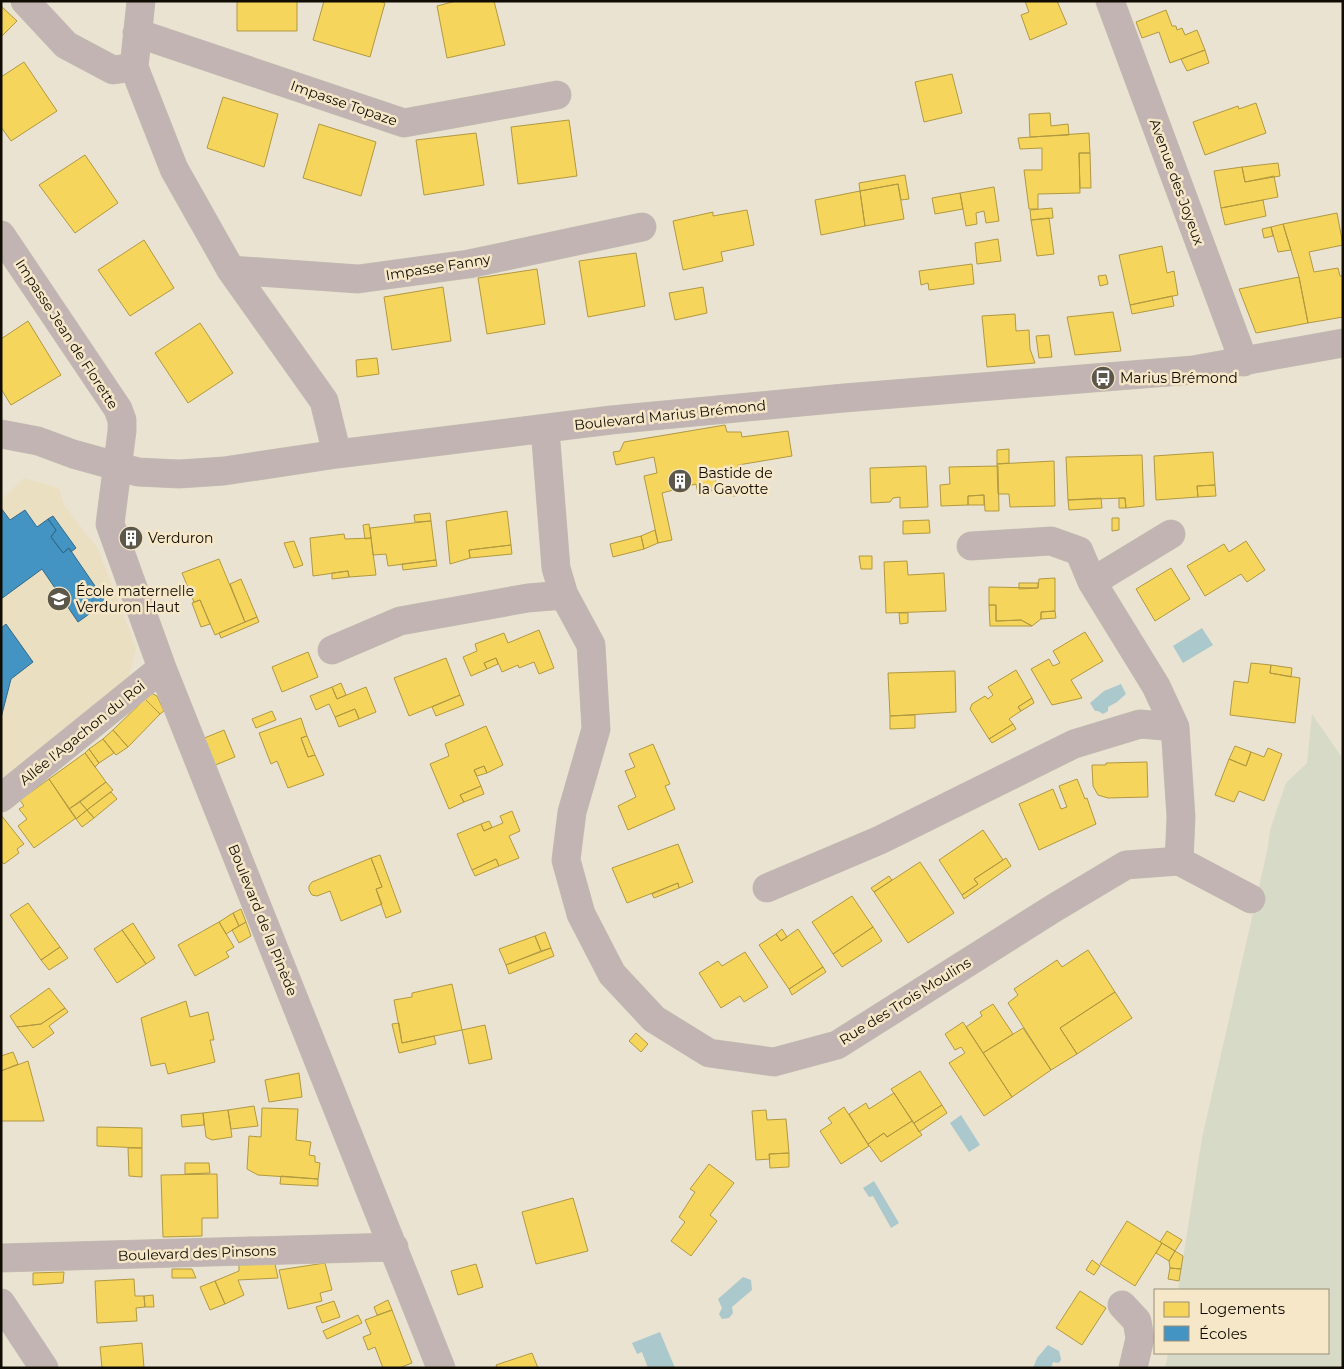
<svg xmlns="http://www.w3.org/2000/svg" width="1344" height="1369" font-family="Montserrat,sans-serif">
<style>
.built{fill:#ebdfc2}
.green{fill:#d7dac6}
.water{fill:#abc8cc}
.homes{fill:#f6d55c;stroke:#b19941}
.schools{fill:#4393c3;stroke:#346a89}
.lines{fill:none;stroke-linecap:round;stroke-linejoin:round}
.minor-casing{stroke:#c5c0b3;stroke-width:29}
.minor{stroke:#c2b4b2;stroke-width:28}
.labels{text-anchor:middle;stroke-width:5;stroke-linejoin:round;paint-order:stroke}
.street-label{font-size:14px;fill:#100c03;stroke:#f5e7c7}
.poi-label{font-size:14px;fill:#100c03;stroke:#f5e7c7;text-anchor:start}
</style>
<rect width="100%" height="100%" fill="#eae3d2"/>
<path class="built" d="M24,478L59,488L64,505L98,549L136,648L129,676L90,715L1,780V500Z"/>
<path class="green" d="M1312,714L1343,759V1368H1165L1168,1353H1328V1290H1178L1202,1138L1268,847L1270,830L1286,783L1307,763Z"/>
<path class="water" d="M1202,628L1213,645L1183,663L1173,646Z
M1121,684L1126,694L1117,702L1108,707V711L1103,714L1098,711H1095L1090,703L1104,691Z
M961,1115L980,1145L969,1152L950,1123Z
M874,1181L899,1223L891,1228L873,1196L869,1197L863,1188Z
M743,1277L751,1280L752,1290L732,1307L733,1313L729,1318L722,1319L719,1314L722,1308L718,1299Z
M660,1332L675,1368H648L642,1352L637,1354L632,1343Z
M1048,1345L1059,1351L1061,1359L1060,1362L1057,1363L1053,1362L1051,1368H1033L1037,1358Z"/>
<path class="homes" d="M237,1H297V31H237Z
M324,1H379L385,3L370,57L313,40Z
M456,1H494L505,45L447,58L437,6Z
M1025,1H1057L1067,24L1030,40L1021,15L1029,12Z
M1,6L17,21L1,37Z
M1166,10L1172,26H1176L1177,30L1182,28L1185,35L1197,30L1205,50L1170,63L1159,32L1142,38L1136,22Z
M1205,50L1209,63L1187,71L1181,59Z
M24,62L57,111L11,141L1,127V77Z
M952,74L962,113L924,122L915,82Z
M223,97L278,114L264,167L207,148Z
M1256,103L1266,133L1205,155L1193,122L1238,106L1239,109Z
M1050,113L1051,126L1068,124L1069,135L1030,137L1029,114Z
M569,120L577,176L518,184L511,127Z
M319,124L376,142L361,196L303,178Z
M476,133L484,185L424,195L416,140Z
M1089,133L1090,153H1079L1080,193L1038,194V209H1029L1024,170H1042V148L1020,149L1018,138Z
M1079,153H1090L1091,188H1080Z
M85,155L118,203L75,233L39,185Z
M1278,163L1280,176L1245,182L1242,167Z
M1242,167L1245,182L1274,176L1278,197L1221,208L1214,171Z
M905,175L909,199L901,200L898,184L860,191L859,183Z
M898,184L904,219L865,226L860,191Z
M994,187L999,221L986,223L984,211L976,213L977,224L966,226L960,193Z
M860,191L865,226L821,235L815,200Z
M960,193L963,209L935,214L932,198Z
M1263,200L1266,216L1225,225L1221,208Z
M1052,208L1053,218L1031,220L1030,210Z
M747,210L754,245L721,252L723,261L683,270L673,221L713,212V216Z
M1337,213L1343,245L1309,252L1314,272L1338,268L1340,276H1343V317L1308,323L1299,277L1283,224Z
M1049,218L1054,254L1037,256L1031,220Z
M1283,224L1291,250L1278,252L1271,227Z
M1271,227L1273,236L1264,238L1262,229Z
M998,239L1001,261L977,264L975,243Z
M144,240L174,288L130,316L98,270Z
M1162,246L1167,273L1174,271L1178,295L1130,305L1119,255Z
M636,253L645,306L588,317L579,261Z
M972,264L974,284L929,290L928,283L921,285L919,271Z
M537,269L545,324L487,334L478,278Z
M1106,275L1108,284L1100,286L1098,276Z
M1299,277L1308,323L1256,333L1239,289Z
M443,287L451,341L392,350L384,297Z
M703,287L707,313L675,320L669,293Z
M1172,296L1174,306L1132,314L1130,305Z
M1113,312L1121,351L1075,355L1067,317Z
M1015,314L1016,331L1029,330L1030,349L1035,363L987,367L982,316Z
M28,321L61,375L11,405L1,389V339Z
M200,323L233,373L188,403L155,353Z
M1049,335L1052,357L1039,358L1036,336Z
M377,358L379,374L357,377L356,360Z
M725,425L727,432H741L742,437L788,431L792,456L738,465L739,473L715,479L718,489L698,494L696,484L662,493L672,540L658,543L644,476L657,473L654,457L616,465L613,452L620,451L624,442Z
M1009,449V463L997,464V450Z
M1213,452L1215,485L1197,486L1198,497L1156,500L1154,456Z
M1142,455L1144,506L1126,508L1125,498L1068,500L1066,457Z
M1054,461L1055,506L1010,507L1009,494H998L997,464Z
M926,466L928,507L900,508V497L893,498L890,502L871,503L870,468Z
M998,466L999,511H985L984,495L968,496V505L941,506L940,485L950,484L949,467Z
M1215,485L1216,496L1198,497L1197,486Z
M729 491a5 5 0 1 1 10 0a5 5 0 1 1-10 0Z
M984,495V505H968V496Z
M1101,498L1102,508L1069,510L1068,500Z
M1119,498H1125L1126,508H1119Z
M507,511L511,545L469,550L470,558L450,564L446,521Z
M430,513L431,521L415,522L414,515Z
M1112,518H1119V530L1112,531Z
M929,520L930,533L903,534V521Z
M431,521L436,560L388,566L386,554L373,555L370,528Z
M369,524L371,538L365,539L363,525Z
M131,528L139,532L131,549L123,545Z
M655,530L658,543L644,549L641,536Z
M344,534L345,539L371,538L376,575L349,577L348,571L313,576L310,538Z
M641,536L644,549L613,557L610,544Z
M294,541L303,565L294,568L284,543Z
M1246,541L1265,570L1247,582L1241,574L1205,596L1187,566L1224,544L1229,552Z
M511,545L512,554L470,558L469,550Z
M859,556H872V569H861Z
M219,559L245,622L215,635L200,600L194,602L182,573Z
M436,560L437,566L403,570L402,564Z
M907,561L908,575L944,573L946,611L886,613L884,562Z
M1171,568L1190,599L1155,621L1136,589Z
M348,571L349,577L332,579V573Z
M1055,578V611L1041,612V619L1032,626L1021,620L996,621V605H989V587L1038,588L1039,579Z
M241,579L257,617L245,622L230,584Z
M1019,583H1038V588L1019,589Z
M200,600L210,624L201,627L192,603Z
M989,605H996V621L1021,620L1032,626H990Z
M1055,611L1056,618L1041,619V612Z
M899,613H908V623L900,624Z
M257,617L259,622L221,638L219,633Z
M539,630L554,668L539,674L534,662L519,668L518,665L502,672L496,658L484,663L487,669L471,676L463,657L477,651L475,644L504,633L508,643Z
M1085,632L1103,661L1071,680L1082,698L1052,705L1031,669L1049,659L1053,666L1060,663L1053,651Z
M308,652L318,677L282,692L272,667Z
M446,658L460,695L409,716L394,678Z
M496,658L498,664L487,669L484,663Z
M1251,663L1271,665L1270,673L1300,678L1295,723L1230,715L1234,681L1248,683Z
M1271,665L1292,668L1291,677L1270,673Z
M1016,670L1032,698L1018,707L1021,711L1009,719L1013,724L989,739L970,709L972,704L985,696L988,699L993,695L988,687Z
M955,671L956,712L890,716L888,673Z
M341,683L346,695L337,699L332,687Z
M332,687L337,699L366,687L376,712L359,719L355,709L335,717L329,704L316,710L310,696Z
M151,693L157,696L164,711L160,714L145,699Z
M460,695L464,705L436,716L432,707Z
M1032,698L1034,703L1021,711L1018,707Z
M145,699L160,714L128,747L113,730Z
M355,709L359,719L339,727L335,717Z
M272,711L276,720L256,728L252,719Z
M915,715V728L890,729V716Z
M301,718L307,736L301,738L308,757L315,755L324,775L288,788L277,761L271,764L259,733Z
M1013,724L1016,729L992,743L989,739Z
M486,726L503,765L487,773L484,766L474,770L481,786L460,795L464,802L449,809L430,764L449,756L445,744Z
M113,730L128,747L116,755L103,739Z
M224,730L235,757L213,766L202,739Z
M307,736L315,755L308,757L301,738Z
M103,739L114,753L99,763L89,749Z
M653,744L670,784L665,786L675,809L628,830L618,806L636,797L625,771L635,767L629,754Z
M1235,746L1251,752L1246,766L1229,759Z
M1268,748L1282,754L1264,801L1239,791L1234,802L1215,795L1229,759L1246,766L1251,752L1264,757Z
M89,749L99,763L95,767L85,753Z
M85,753L106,782L69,809L49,779Z
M1147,762L1148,797L1108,798L1098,795L1093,786L1092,765H1106V763Z
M484,766L487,773L477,776L474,770Z
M49,779L76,818L34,848L18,826L27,819L19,809L24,806L20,800Z
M1077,779L1085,799L1087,798L1096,824L1039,850L1019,804L1053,789L1061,809L1067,807L1059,786Z
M106,782L113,790L87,810L80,802Z
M481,786L484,794L464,802L460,795Z
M111,792L117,799L94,818L87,810Z
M80,802L87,810L76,819L69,809Z
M87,810L94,818L82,827L76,819Z
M512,811L520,831L509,836L519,858L499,866L496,859L472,870L457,834L481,824L484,831L503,823L500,816Z
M1,815L24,844L17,849L19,853L4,864L1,861Z
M489,821L492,827L484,831L481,824Z
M983,830L1003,860L974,879L978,884L962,895L939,860Z
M678,844L693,882L679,888L678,883L627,903L612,868Z
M380,855L401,912L386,918L376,889L382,887L371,858Z
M371,858L382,887L376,889L382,904L341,921L330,891L317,896L312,895L309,890V886L312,882Z
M1006,858L1011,866L964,899L962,895L978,884L974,879Z
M496,859L499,866L475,876L472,870Z
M920,862L954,913L908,943L874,892Z
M889,876L892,880L874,892L871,888Z
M678,883L679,888L654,898L652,894Z
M852,896L873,927L833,954L812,922Z
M28,903L60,947L41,960L10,915Z
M241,909L246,922L239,926L233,913Z
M233,913L239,926L226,934L219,922Z
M219,922L234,947L226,952L229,957L195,976L178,945Z
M246,922L251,936L239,943L232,930Z
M133,923L155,958L146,964L122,930Z
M873,927L882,941L842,967L833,954Z
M782,929L787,937L781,941L776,934Z
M798,929L823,967L789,989L759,945L776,934L781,941Z
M122,930L146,964L117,983L94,949Z
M545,932L551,948L541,951L535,936Z
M535,936L541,951L506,965L499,949Z
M60,947L68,958L49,970L41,960Z
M551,948L554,956L509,974L506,965Z
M1088,950L1115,992L1060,1028L1077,1054L1051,1070L1008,1003L1018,995L1014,989L1057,960L1062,967Z
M745,952L768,987L744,1002L740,996L721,1008L699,973L718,961L722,966Z
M823,967L826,972L792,995L789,989Z
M452,984L462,1030L402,1043L394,1000L412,997V993Z
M49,988L65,1008L41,1024L17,1027L10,1016Z
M1115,992L1132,1018L1077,1054L1060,1028Z
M186,1001L190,1017L208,1012L214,1040H210L215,1062L168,1074L165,1063L151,1066L141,1018Z
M993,1004L1013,1034L983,1053L966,1027L982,1016L980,1012Z
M65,1008L68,1012L49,1026L54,1033L33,1048L17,1027L41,1024Z
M963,1022L1012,1097L984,1116L949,1063L965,1053L961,1047L955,1050L945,1034Z
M399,1023L402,1043L434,1036L436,1044L399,1053L392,1024Z
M485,1025L492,1059L469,1064L462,1030Z
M1023,1028L1051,1070L1012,1097L983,1053Z
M636,1033L648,1044L641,1052L629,1041Z
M13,1052L18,1064L1,1071V1056Z
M28,1061L44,1121H1V1071Z
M920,1071L942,1105L914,1123L891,1089Z
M299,1073L302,1097L269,1102L265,1080Z
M894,1093L912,1121L887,1137L884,1133L868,1144L849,1114L866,1103L869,1109Z
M942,1105L947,1113L919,1132L914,1123Z
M254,1106L258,1126L231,1129L228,1110Z
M844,1107L869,1146L841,1164L820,1131L832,1123L828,1118Z
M262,1108L298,1109L296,1140L311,1142L309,1155L315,1156V1162L320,1163L318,1179L258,1175L247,1169L249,1136L261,1137Z
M228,1110L232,1137L212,1140L206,1137L203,1113Z
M766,1110L767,1120L786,1119L789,1153L769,1154L770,1159L756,1160L752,1111Z
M203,1113L204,1125L182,1127L181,1115Z
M912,1121L922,1135L881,1162L868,1144L884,1133L887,1137Z
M97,1127L142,1128V1148L97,1146Z
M128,1148H142V1177L129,1176Z
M789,1153V1167L770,1168L769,1154Z
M185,1163H209L210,1173L185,1174Z
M709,1164L734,1183L710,1215L717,1221L691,1256L671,1241L685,1222L679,1217L695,1192L690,1189Z
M217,1174L218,1218H202V1236L163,1237L161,1175Z
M281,1176L318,1179V1186L280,1184Z
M573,1198L588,1251L536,1264L522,1212Z
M1127,1221L1162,1243L1135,1286L1100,1264Z
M1167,1231L1182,1240L1175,1251L1160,1242Z
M1162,1243L1175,1251L1169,1261L1156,1253Z
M1175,1251L1183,1256L1181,1269L1170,1268L1169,1261Z
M1092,1260L1100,1266L1094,1275L1086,1270Z
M325,1263L332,1290L320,1293L322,1301L288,1309L279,1270Z
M275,1264L278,1278L238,1280L244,1295L225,1304L215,1281L239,1271V1265Z
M476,1264L483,1287L458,1295L451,1271Z
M1170,1268L1181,1269L1179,1281L1168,1279Z
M172,1269H192L196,1278H172Z
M64,1272L63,1283L33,1285V1273Z
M134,1279L135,1296H144L145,1307L136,1308L137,1321L97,1323L95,1281Z
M215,1281L225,1304L210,1310L200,1287Z
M1080,1291L1106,1308L1082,1345L1056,1328Z
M153,1295L154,1307H145L144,1296Z
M388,1300L392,1310L377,1315L374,1307Z
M334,1301L340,1317L322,1323L316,1307Z
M392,1310L412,1363L399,1368H383L375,1347L368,1350L363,1337L371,1334L365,1320Z
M358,1315L362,1323L327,1339L323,1331Z
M142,1343L144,1368H102L100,1347Z
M532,1353L538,1368H497L496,1365Z"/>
<path class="schools" d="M1,508L10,520L25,510L37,527L48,519L56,530L51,537L63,553L69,548L106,602L78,622L42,569L1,599Z
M53,516L76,548L71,552L69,548L63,553L51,537L56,530L48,519Z
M6,624L33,662L11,679L1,718V628Z"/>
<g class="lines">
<g class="minor-casing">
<path id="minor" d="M25,1L66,45L113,70L134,67
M141,1L134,67L174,169L231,270L324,401L337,454
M1110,1L1244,362
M137,33L404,123L557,95
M1,235L118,409L122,420V431L110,524L162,668L441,1368
M231,270L358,279L469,264L642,227
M545,429L556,568L564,595L591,645L596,729L572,812L566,860L581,914L612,974L654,1019L709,1053L774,1062L837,1045L1054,908L1126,865L1179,861L1251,899
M1,434L38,441L73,454L138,472L179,474L224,471L337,454L611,420L844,398L1193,370L1343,343
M1171,534L1092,582L1156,686L1175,727L1181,817L1179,861
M971,546L1051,541L1079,551L1092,582
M332,650L400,621L528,598L564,595
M1,798L162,668
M767,888L880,840L1074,744L1140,724L1175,727
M1,1258L394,1247
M1,1303L44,1368
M1122,1305L1137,1321L1140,1338L1133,1368"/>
</g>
<use href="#minor" class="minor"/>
</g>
<defs>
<g id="bus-disc" transform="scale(1.25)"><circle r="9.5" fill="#5c574b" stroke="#f5e7c7"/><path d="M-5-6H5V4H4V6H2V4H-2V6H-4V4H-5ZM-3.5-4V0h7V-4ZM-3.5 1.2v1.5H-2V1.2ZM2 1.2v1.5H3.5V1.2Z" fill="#fff"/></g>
<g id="building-disc" transform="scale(1.25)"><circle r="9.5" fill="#5c574b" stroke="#f5e7c7"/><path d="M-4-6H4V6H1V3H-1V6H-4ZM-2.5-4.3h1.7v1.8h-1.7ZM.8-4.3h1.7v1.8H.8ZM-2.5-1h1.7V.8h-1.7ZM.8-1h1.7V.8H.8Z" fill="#fff"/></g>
<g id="school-disc" transform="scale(1.25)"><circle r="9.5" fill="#5c574b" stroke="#f5e7c7"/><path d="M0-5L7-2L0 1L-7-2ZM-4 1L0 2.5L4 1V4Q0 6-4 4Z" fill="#fff"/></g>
</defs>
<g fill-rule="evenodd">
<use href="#bus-disc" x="1103" y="378"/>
<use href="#building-disc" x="680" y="481"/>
<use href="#building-disc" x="131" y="538"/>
<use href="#school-disc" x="59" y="599"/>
</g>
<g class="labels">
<g class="street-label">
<text transform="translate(344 103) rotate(19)" y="5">Impasse Topaze</text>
<text transform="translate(1177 182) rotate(70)" y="5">Avenue des Joyeux</text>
<text transform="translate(438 267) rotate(-9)" y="5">Impasse Fanny</text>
<text transform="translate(67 334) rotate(57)" y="5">Impasse Jean de Florette</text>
<text transform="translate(670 415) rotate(-6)" y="5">Boulevard Marius Brémond</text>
<text transform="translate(82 733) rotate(-39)" y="5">Allée l'Agachon du Roi</text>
<text transform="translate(263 920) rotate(68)" y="5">Boulevard de la Pinède</text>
<text transform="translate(905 1001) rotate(-32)" y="5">Rue des Trois Moulins</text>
<text transform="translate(197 1253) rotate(-2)" y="5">Boulevard des Pinsons</text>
</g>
<g class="poi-label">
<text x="1120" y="383">Marius Brémond</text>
<text x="698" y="478">Bastide de<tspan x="698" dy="16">la Gavotte</tspan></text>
<text x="148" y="543">Verduron</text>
<text x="76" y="596">École maternelle<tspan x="76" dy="16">Verduron Haut</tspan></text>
</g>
</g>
<rect width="1344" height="1369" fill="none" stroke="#100c03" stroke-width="5"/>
<rect x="1154" y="1289" width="175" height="65" fill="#f5e7c7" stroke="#998f79"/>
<rect x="1164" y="1302" width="25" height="15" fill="#f6d55c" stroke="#998f79"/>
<text x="1199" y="1314" font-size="15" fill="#100c03">Logements</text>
<rect x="1164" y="1326" width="25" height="15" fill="#4393c3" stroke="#998f79"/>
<text x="1199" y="1339" font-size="15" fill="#100c03">Écoles</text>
</svg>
